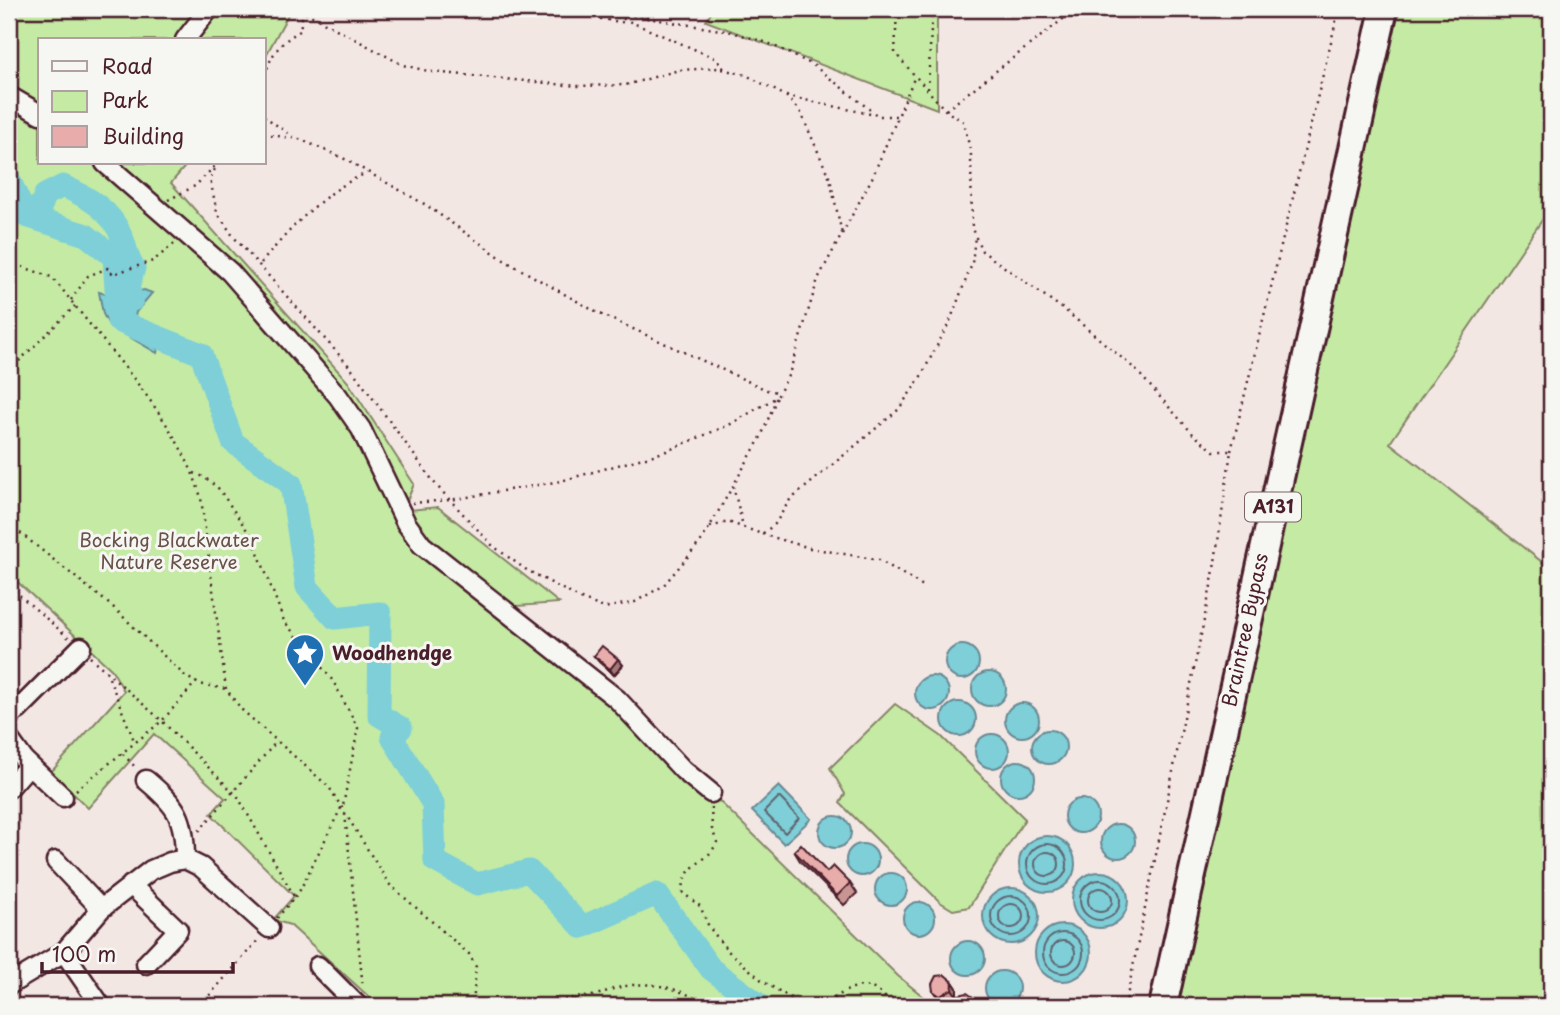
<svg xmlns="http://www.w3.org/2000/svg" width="1560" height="1015" font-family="'Playpen Sans',sans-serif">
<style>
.green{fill:#c4eaa4;stroke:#878468;stroke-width:2}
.water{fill:#7ecfd8;stroke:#698993;stroke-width:2}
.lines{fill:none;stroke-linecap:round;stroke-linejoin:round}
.shore{stroke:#5f6570;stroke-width:2}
.river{stroke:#7ecfd8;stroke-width:23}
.minor-casing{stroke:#4a1f2b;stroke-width:23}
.highway-casing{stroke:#4a1f2b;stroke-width:32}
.path{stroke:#4a1f2b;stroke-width:2.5;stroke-dasharray:2 5;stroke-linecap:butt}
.minor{stroke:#f6f6f2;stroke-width:18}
.highway{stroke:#f6f6f2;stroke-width:26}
.wall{fill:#c89592;stroke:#4a1f2b;stroke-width:2}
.shaded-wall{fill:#a27977;stroke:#4a1f2b;stroke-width:2}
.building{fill:#e8adaa;stroke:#4a1f2b;stroke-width:2}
.labels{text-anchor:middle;stroke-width:6;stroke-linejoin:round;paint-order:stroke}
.shield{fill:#f6f6f2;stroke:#7e6067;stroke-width:2}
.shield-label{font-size:18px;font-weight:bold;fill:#4a1f2b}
.park-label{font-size:19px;fill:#685249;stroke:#f6f6f2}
.street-label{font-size:19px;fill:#4a1f2b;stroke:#f6f6f2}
.poi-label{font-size:19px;font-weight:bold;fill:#4a1f2b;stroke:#f6f6f2;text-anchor:start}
</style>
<rect width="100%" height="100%" fill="#f3e7e4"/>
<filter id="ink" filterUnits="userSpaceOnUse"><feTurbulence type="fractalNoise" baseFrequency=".0143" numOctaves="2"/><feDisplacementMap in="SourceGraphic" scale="14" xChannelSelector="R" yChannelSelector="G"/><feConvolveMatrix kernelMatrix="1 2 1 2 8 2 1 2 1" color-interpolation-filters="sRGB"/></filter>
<g filter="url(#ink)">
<path class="green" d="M9,9H291L264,59V40H40V163H188L171,183L348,382L414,484L406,503L410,510L438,507L559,603L502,607L711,793L898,976L935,1006H379L290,925L273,920L294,896L211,814L225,798L154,734L88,808L51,772L124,691L112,670L9,574Z
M713,9H937V109L706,21Z
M1395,9H1551V207L1390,443L1551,569V1006H1178Z
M895,704L941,736L1025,819L969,907L953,910L940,902L840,803L845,794L830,768Z"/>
<path class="water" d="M144,290L152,293L136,312L134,322L147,341L158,349L157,353L109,325L103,314L99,292L129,301L136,292Z
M945 662a17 17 0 1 1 34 0a17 17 0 1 1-34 0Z
M972 689a17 17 0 1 1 34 0a17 17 0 1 1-34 0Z
M915 693a17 17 0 1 1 34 0a17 17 0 1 1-34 0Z
M942 719a17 17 0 1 1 34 0a17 17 0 1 1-34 0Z
M1005 720a17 17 0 1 1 34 0a17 17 0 1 1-34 0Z
M1032 747a17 17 0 1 1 34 0a17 17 0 1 1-34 0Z
M975 751a17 17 0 1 1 34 0a17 17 0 1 1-34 0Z
M1001 778a17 17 0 1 1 34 0a17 17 0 1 1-34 0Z
M779,786L811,819L784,844L752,811Z
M1064 816a17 17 0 1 1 34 0a17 17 0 1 1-34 0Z
M819 832a16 16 0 1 1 32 0a16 16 0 1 1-32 0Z
M1101 841a17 17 0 1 1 34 0a17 17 0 1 1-34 0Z
M1019 864a28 28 0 1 1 56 0a28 28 0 1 1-56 0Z
M846 860a16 16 0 1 1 32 0a16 16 0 1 1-32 0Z
M1072 900a28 28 0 1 1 56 0a28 28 0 1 1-56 0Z
M875 889a16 16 0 1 1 32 0a16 16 0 1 1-32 0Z
M983 916a28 28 0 1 1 56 0a28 28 0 1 1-56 0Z
M903 918a16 16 0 1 1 32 0a16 16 0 1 1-32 0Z
M1035 953a28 28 0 1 1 56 0a28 28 0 1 1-56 0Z
M951 958a17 17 0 1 1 34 0a17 17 0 1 1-34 0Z
M985 988a17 17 0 1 1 34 0a17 17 0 1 1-34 0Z"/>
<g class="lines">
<path class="shore" d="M779,797L799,818L785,833L764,812Z
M1027 864a20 20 0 1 1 40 0a20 20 0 1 1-40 0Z
M1035 864a12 12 0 1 1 24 0a12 12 0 1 1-24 0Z
M1080 900a20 20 0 1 1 40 0a20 20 0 1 1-40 0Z
M1088 900a12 12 0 1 1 24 0a12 12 0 1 1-24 0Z
M991 916a20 20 0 1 1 40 0a20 20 0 1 1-40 0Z
M999 916a12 12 0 1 1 24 0a12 12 0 1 1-24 0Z
M1043 953a20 20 0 1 1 40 0a20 20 0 1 1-40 0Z
M1051 953a12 12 0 1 1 24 0a12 12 0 1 1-24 0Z"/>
<path class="river" d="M9,179L26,216L86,235L114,257L118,321L201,354L233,442L291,484L307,587L335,618L380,613L379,715L401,728L392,737L433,804L435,861L477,884L529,871L582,927L657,894L711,969L761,1006
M26,216L42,204L45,195L63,186C88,197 111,210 122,237C127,248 126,257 134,268L128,287L132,300"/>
<g class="minor-casing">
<path id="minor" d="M185,40L209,9
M9,96L40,114
M105,163L230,272L338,396L361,429L406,523L422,545L617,699L683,770L711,793
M9,715L18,710L81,647
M9,739L24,760L63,797
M146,780C177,806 185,817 185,859
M9,788L29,765
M56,861L101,909
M131,885L178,930L146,964
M64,952L101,1006
M318,966L358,1006
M9,985L64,952L101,909L151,870L170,862L185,859L201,867L269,928"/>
</g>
<g class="highway-casing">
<path id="highway" d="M1163,1006L1384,9"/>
</g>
<path class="path" d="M299,9L403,65L432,72L577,86L626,85L679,70L718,68L746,75L786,96L801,113L830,179L842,234
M538,9L627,23
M897,9L895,53L946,111L964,122L971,155L972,229L982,251L1066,311L1135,369L1193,434L1214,451H1231L1213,576L1125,1006
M302,11L331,9
M605,11L732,32L768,43L813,65L878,116H899
M610,13L717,59L724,69
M264,82C268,58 278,43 300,31L303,9
M928,89L932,9
M786,96L875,115
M946,110L1076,9
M264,116L293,137
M264,134L299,139L343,158L426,205L504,260L598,313L767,390L778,392
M218,163L210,179L217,212L233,236L350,367L436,485L493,546L525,569L581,599L604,608L635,602L663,586L702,540L761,437L777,397
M168,200L195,186L216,165
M9,262L51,277L62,289C110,353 180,422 201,498L226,689L242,710L329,787L389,884L469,954L476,967L473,1006
M261,263C290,229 325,190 367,173
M71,300L88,276L108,268L113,274L153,261L174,244
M9,371L75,306
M1231,451L1339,9
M194,473L204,477L219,489L253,539L284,621L333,681L358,728L343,806
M733,486L743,526
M412,503L450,500L561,481L664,452L729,425L777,397L789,374L818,279L872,178L915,76
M9,524L114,608L185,676L199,684L226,689
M710,527L728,522L762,534L775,524L789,501L898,410L919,380L950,321L972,264L975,236
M762,534L810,548L879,560L923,586
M9,586L70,639
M90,657L162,721L238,797L294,896
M109,678L135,743
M123,754L137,769
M76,790L162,721L196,682
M711,807L712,829L717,842C707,866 683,861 683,893L700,906L709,927L728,951L764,982L804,1006
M345,814L363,988
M199,831L277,741
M277,918L299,892L342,806
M574,998L585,1006
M200,1006L259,939
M544,1006C560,998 573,999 591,996C600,995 608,990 617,988C651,979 680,988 709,1006
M822,1006C852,987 866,973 893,1006"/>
<use href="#minor" class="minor"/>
<use href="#highway" class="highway"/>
</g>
<path class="wall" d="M594,656L618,659L623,665L614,675L599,662Z
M794,851L827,872L850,883L857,893L844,905L800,861Z
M953,982L957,988V996L944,1002L938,998L933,991Z"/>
<path class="shaded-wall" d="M618,659L623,665L614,675L610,669Z
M953,982L957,988V996L952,989Z"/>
<path class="building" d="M602,646L618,659L610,669L594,656Z
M801,844L827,872L833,866L850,883L837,896L794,851Z
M945,975L953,982L952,989L940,996L933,991L932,984L936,976Z
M967,993L973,997L975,1005L974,1006H955L954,1003L958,995Z"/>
</g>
<defs>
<g id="sight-pin" transform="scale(2.0125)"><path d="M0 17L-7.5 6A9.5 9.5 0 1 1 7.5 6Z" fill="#1f6fb2" stroke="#f6f6f2"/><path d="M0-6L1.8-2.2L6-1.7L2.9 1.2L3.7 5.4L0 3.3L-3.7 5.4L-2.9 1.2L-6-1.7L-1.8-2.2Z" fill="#fff"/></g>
</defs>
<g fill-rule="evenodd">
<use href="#sight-pin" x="305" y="653"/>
</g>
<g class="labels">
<rect class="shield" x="1245" y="492.5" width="56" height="29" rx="5"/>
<g class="shield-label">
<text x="1273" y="513">A131</text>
</g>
<g class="park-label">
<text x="169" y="547">Bocking Blackwater<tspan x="169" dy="22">Nature Reserve</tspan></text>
</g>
<g class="street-label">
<text transform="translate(1245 630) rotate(-78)" y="7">Braintree Bypass</text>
</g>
<g class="poi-label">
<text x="332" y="660">Woodhendge</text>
</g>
</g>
<rect width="1560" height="1015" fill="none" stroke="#f6f6f2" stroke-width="35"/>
<rect x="18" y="18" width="1525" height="980" fill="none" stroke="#4a1f2b" stroke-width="2.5" filter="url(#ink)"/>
<rect x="38" y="38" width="228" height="126" fill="#f6f6f2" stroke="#b1a0a2" stroke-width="2"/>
<rect x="52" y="61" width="35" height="10" fill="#f6f6f2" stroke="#b1a0a2" stroke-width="2"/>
<text x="102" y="74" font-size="21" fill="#4a1f2b">Road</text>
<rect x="52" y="91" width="35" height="21" fill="#c4eaa4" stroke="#b1a0a2" stroke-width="2"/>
<text x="102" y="108" font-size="21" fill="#4a1f2b">Park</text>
<rect x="52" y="126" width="35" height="21" fill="#e8adaa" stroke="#b1a0a2" stroke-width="2"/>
<text x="102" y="144" font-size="21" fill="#4a1f2b">Building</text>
<path d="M42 962v10h191v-10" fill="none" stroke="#4a1f2b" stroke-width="3.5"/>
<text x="52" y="962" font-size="21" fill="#4a1f2b" stroke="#f6f6f2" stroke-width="5" paint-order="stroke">100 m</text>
</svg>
